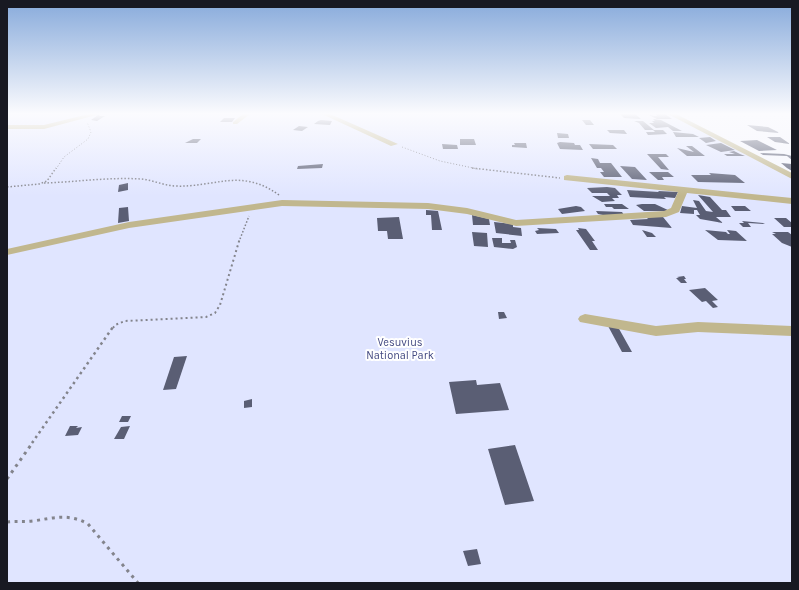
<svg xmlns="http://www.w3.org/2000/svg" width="799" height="590" font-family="Karla,sans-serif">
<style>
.green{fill:#e0e5ff}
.building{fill:#5a5e74}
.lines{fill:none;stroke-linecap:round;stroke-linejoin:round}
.path-far4{stroke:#83848c;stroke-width:1;stroke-dasharray:1 2;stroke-linecap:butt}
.path-far3{stroke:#83848c;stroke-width:1.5;stroke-dasharray:1.5 2;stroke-linecap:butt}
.path-far2{stroke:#83848c;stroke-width:2;stroke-dasharray:2 3;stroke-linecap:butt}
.path-far1{stroke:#83848c;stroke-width:2.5;stroke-dasharray:2.5 3.5;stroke-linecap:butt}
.path{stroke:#83848c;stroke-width:3;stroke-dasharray:3 4.5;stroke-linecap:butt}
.minor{fill:#c1b78e;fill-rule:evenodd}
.labels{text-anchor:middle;stroke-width:4;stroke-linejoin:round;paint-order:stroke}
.park-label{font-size:11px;fill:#424881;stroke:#fff}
</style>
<rect width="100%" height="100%" fill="#f6f7fd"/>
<path class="green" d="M7,114H677L711,133L792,174V583H7Z"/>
<path class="building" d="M620,114H635L641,119L624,118Z
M647,114L654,116H657L656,114H665L672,119H657Z
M98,115H100L99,116H105L97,121L91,120Z
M224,118H235L232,122H220Z
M653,119L661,120L682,131H673L668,127L656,128L649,123H654L652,121H655Z
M582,120H590L594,125H586Z
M318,121L321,120L332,121L330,125L314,124Z
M634,121H643L654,130H663L667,134L648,135L646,132H655L653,130H645L639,123Z
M747,125L768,127L780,133L757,131Z
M299,126L308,127L302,131L293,130Z
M607,130H624L627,134L610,133Z
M673,132L693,134L699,137H676Z
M557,133L568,134L569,138H558Z
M767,137H780L790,144L775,142Z
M699,138L710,137L716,141L706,143Z
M193,139H201L197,143H185Z
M460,139H474L476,145H460Z
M757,140L777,150L759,151L740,141Z
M560,142L574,143L575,145H580L583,150L560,149L557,143Z
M514,143H526L527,148L512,147V145H515Z
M721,143L735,150L721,152L706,145Z
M442,144L457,145L458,149H443Z
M589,144L613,145L617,149H593Z
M686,146H692L705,156H687L677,148L694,152Z
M734,151L740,154L745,156H727L724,154H735L729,152Z
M760,153L784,154L792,156V160L787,156L763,155Z
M647,154H666L669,157H658L669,170L661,169Z
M591,158L598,159L600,163H611L622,177H604L600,172H604L601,168H597Z
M781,163L792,164V171L787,168Z
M323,164L322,168L297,169L298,166Z
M620,166L635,167L647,180L632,179Z
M649,172H668L674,177H662L664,180H658Z
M709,173L735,175L745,183L698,182L691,175H711Z
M128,183V190L118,192L119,185Z
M607,187L615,188L622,195H617L619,198H612L615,201L602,202L592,196H610L607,193H592L587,188Z
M627,190L659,192L658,191L678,192L675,198L664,197L666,199L630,197Z
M698,195L710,197L722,210H726L731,217H716L723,223L700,219L696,215H700L697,210H694V214L680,213L682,206L697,208L693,200L699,201L706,211L713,212Z
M604,204H622L629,209H614L612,207H606Z
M642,204H655L670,211H644L636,205Z
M576,206L581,207L585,211L562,214L558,209Z
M731,206H745L751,211H735Z
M128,207L129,221L118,223L119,208Z
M426,210L438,211L442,230H432L431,215H426Z
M596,211L622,212L624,215H603L598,214Z
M472,215L489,219L490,225H473Z
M399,217L403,239H388L387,231H378L377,218Z
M646,217H663L672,228L633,225L630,220L648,219Z
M774,218H786L792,223V227H784Z
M742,221L763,223L765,224L748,223L751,227H743L739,223H744Z
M494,222L513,224V227L521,228L522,236L496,233Z
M537,228L556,229L559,233L537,234L535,231L539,230Z
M578,228L586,229L595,241H592L598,250H590L576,230H579Z
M642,230L652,233L656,237H647Z
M705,230L726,232L728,234H730L727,230L736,231L747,241L718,240Z
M472,232L487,233L488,247L474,246Z
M772,232H788L792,235V247L782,243L772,234H776Z
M492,238H502V243H511L510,240H515L517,247L513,249L494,247Z
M684,276L686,279H684L687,283H681L676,278H679L677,277Z
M705,288L718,300L712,301L718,307L713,308L706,301L702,302L689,290Z
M498,312H504L507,318L499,319Z
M608,326L618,327L632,352H622Z
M187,356L176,389L163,390L174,357Z
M476,380L477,385L500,383L509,410L456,414L449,382Z
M252,399V407L244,408V401Z
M122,416H131L128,422H119Z
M70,426H78L76,428L82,427L78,435L65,436Z
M130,426L124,439H114L121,427Z
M515,445L534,501L505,505L488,449Z
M477,549L481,564L468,566L463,551Z"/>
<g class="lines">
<path class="path-far4" d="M402,147L440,161L478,169
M56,169L64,157L88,139L91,132L87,122"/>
<path class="path-far3" d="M472,168L560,178
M44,183C76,182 109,177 141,179C152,180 163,185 174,186C215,188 240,167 279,195
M7,187L39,184L47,181L56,168
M240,239L249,216"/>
<path class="path-far2" d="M113,328L115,325L125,321L206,317L215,313L220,305L240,238"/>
<path class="path-far1" d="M32,443L113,327"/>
<path class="path" d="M7,479L33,442
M7,522C16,521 24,522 33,521C53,518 69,513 88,524L138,583"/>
<path class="minor" d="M89,114H100L44,129H7V125H44Z
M243,114H250L237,124H233V122Z
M322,114H330L398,144L391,146Z
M668,114H676L792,173V179Z
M567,175L792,198V204L687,193L679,212L666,217L516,226L467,214L428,209L282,206L129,228L7,255V249L129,222L282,200L428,203L467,208L516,220L664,211L671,208L678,192L564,180V176Z
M585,314L656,326L698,322L792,326V336L698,332L656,336L580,322L578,319L580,316Z"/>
</g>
<linearGradient id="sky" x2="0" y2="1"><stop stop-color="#87aadb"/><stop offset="0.58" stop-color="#fbfbfe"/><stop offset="1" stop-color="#fbfbfe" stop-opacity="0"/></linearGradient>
<rect width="799" height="196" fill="url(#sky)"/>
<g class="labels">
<g class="park-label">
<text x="400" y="346">Vesuvius<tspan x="400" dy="13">National Park</tspan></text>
</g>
</g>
<rect width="799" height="590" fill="none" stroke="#181922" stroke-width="16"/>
</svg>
